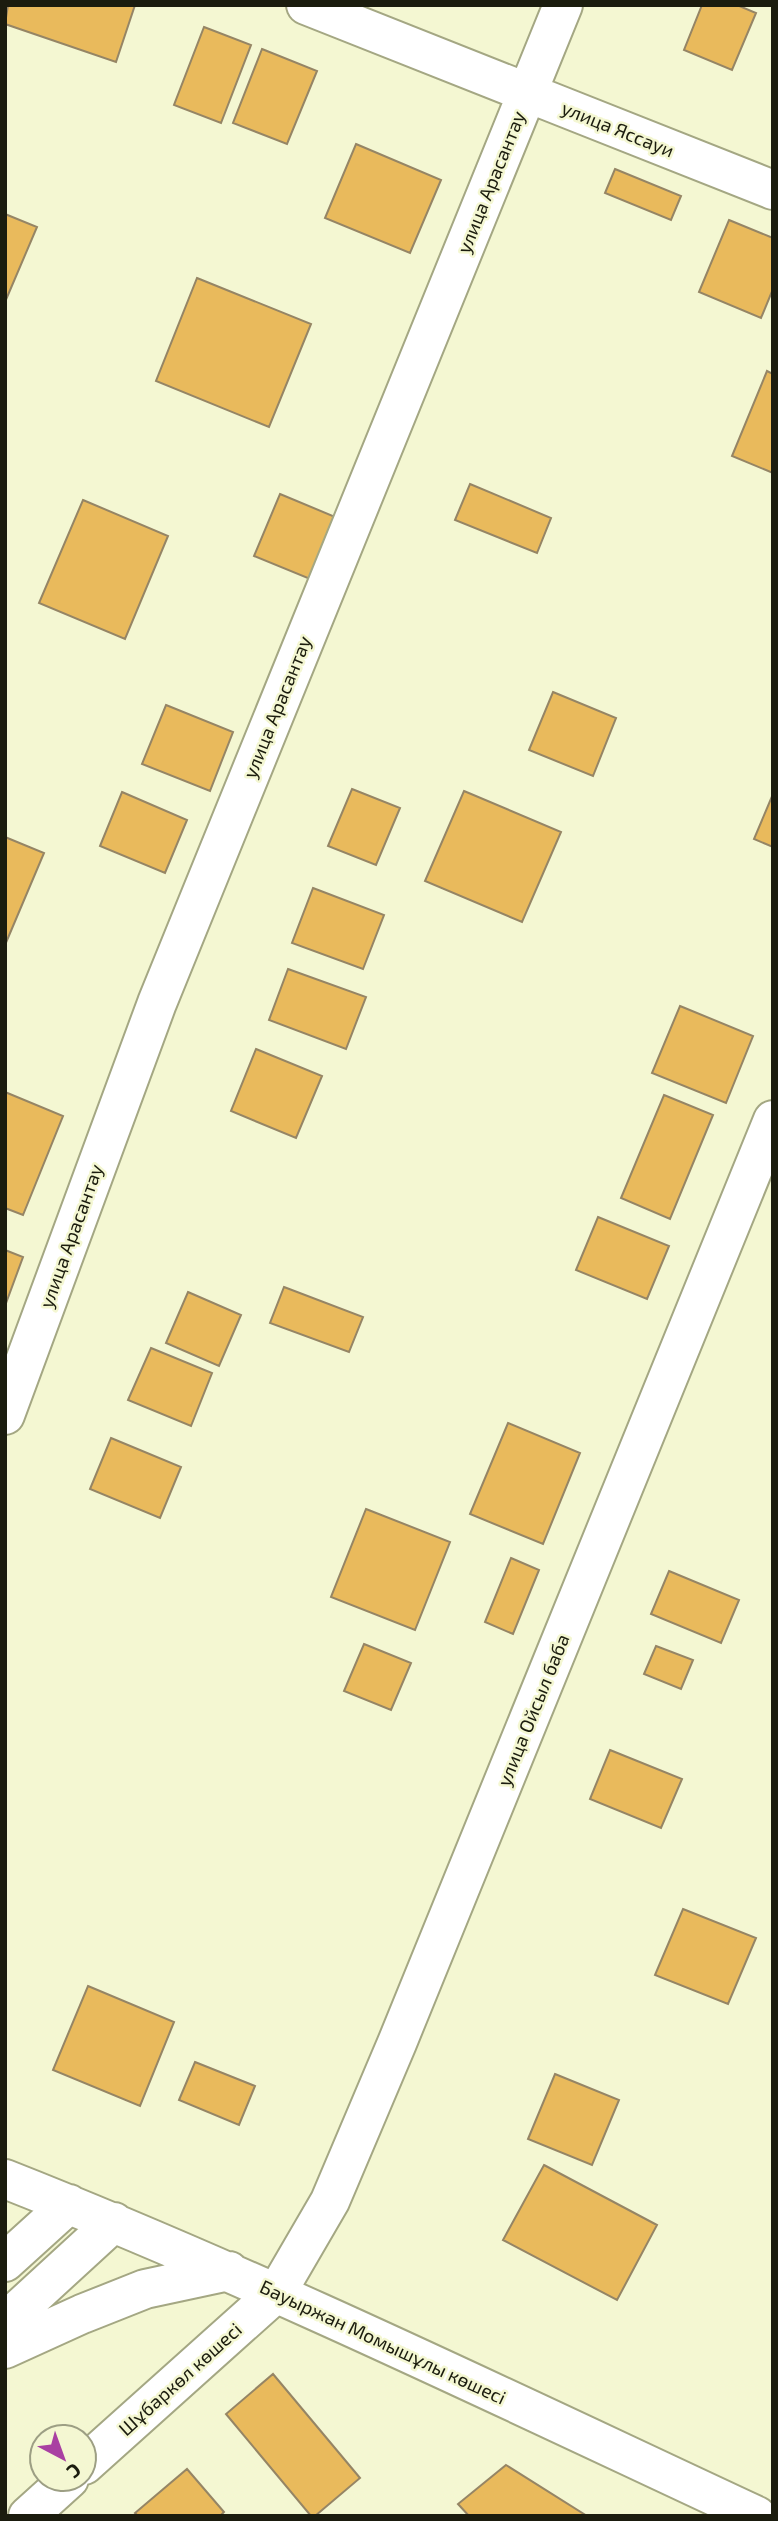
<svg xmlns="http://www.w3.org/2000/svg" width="778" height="2521" font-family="'Exo 2',sans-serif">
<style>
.building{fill:#e9ba5c;stroke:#958565;stroke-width:2}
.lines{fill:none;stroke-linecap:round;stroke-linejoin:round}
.minor-casing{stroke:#a4a783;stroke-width:42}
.tertiary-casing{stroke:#a4a783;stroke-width:42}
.minor{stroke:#fff;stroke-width:38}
.tertiary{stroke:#fff;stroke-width:38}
.labels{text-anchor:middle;stroke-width:5;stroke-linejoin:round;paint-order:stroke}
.street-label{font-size:19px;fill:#1b1c0e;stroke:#f4f7d2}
</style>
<rect width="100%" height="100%" fill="#f4f7d2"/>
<path class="building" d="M8,5H135L116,62L5,24Z
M702,5H737L756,13L732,70L684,50Z
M204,27L251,45L221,123L174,105Z
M262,49L317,71L287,144L233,123Z
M356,144L441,180L410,253L325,218Z
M615,169L681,196L671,220L605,193Z
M5,214L37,227L5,302Z
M729,220L773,238V289L761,318L699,292Z
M197,278L311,324L269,427L156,381Z
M767,371L773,374V473L732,456Z
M470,484L551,518L537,553L455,520Z
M280,494L340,519L315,581L254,556Z
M83,500L168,536L125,639L39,603Z
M553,692L616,718L593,776L529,750Z
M166,705L233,732L210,791L142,764Z
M352,789L400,808L376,865L328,846Z
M464,791L561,832L522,922L425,881Z
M122,792L187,820L165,873L100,846Z
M773,794V847L754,839Z
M5,837L44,853L5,945Z
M313,888L384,915L363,969L292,943Z
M288,969L366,997L346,1049L269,1020Z
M680,1006L753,1036L726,1103L652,1073Z
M256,1049L322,1076L296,1138L231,1111Z
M5,1092L63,1116L23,1215L5,1208Z
M664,1095L713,1115L670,1219L621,1198Z
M598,1217L669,1246L647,1299L576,1270Z
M5,1250L23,1257L5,1306Z
M284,1287L363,1317L349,1352L270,1323Z
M188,1292L241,1315L219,1366L166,1343Z
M151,1348L212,1373L191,1426L128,1400Z
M508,1423L580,1453L543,1544L470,1514Z
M111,1438L181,1467L160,1518L90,1489Z
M366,1509L450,1542L415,1630L331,1597Z
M511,1558L539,1570L513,1634L485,1622Z
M669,1571L739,1600L721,1643L651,1614Z
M364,1644L411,1663L391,1710L344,1691Z
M656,1646L693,1660L681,1689L644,1674Z
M610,1750L682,1779L661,1828L590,1799Z
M683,1909L756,1938L728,2004L655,1975Z
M88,1986L174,2022L140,2106L53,2070Z
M195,2062L255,2086L239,2125L179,2100Z
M555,2074L619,2100L592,2165L528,2139Z
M544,2165L657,2225L617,2300L503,2240Z
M273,2374L360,2478L315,2516H311L226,2414Z
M506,2465L587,2516H469L458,2504Z
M187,2469L224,2512L220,2516H138L135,2513Z"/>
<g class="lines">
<g class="minor-casing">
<path id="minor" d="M306,5L773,190
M5,1415L157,1003L563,5
M84,2465L277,2292L330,2201L397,2043L773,1120
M28,2516L69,2479"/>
</g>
<g class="tertiary-casing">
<path id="tertiary" d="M5,2179C261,2280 508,2400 757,2516
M5,2262L69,2204
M5,2322L114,2222
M5,2349L82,2314L145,2289L229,2271"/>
</g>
<use href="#minor" class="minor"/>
<use href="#tertiary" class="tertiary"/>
</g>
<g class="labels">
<g class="street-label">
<text transform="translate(618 129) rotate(22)" y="7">улица Яссауи</text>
<text transform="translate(491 182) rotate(-68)" y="7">улица Арасантау</text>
<text transform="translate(277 707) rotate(-68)" y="7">улица Арасантау</text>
<text transform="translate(71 1236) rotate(-70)" y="7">улица Арасантау</text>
<text transform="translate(533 1710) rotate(-68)" y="7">улица Ойсыл баба</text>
<text transform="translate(383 2342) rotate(25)" y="7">Бауыржан Момышұлы көшесі</text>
<text transform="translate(180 2379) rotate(-42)" y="7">Шұбаркөл көшесі</text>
</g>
</g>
<rect width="778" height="2521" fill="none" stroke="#1b1c0e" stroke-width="14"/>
<g transform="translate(63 2458) rotate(139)"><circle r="33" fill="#f4f7d2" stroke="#9d9f84" stroke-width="2"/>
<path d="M0-5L12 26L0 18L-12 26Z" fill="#a940a2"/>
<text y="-10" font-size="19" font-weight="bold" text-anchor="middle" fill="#1b1c0e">С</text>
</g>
</svg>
